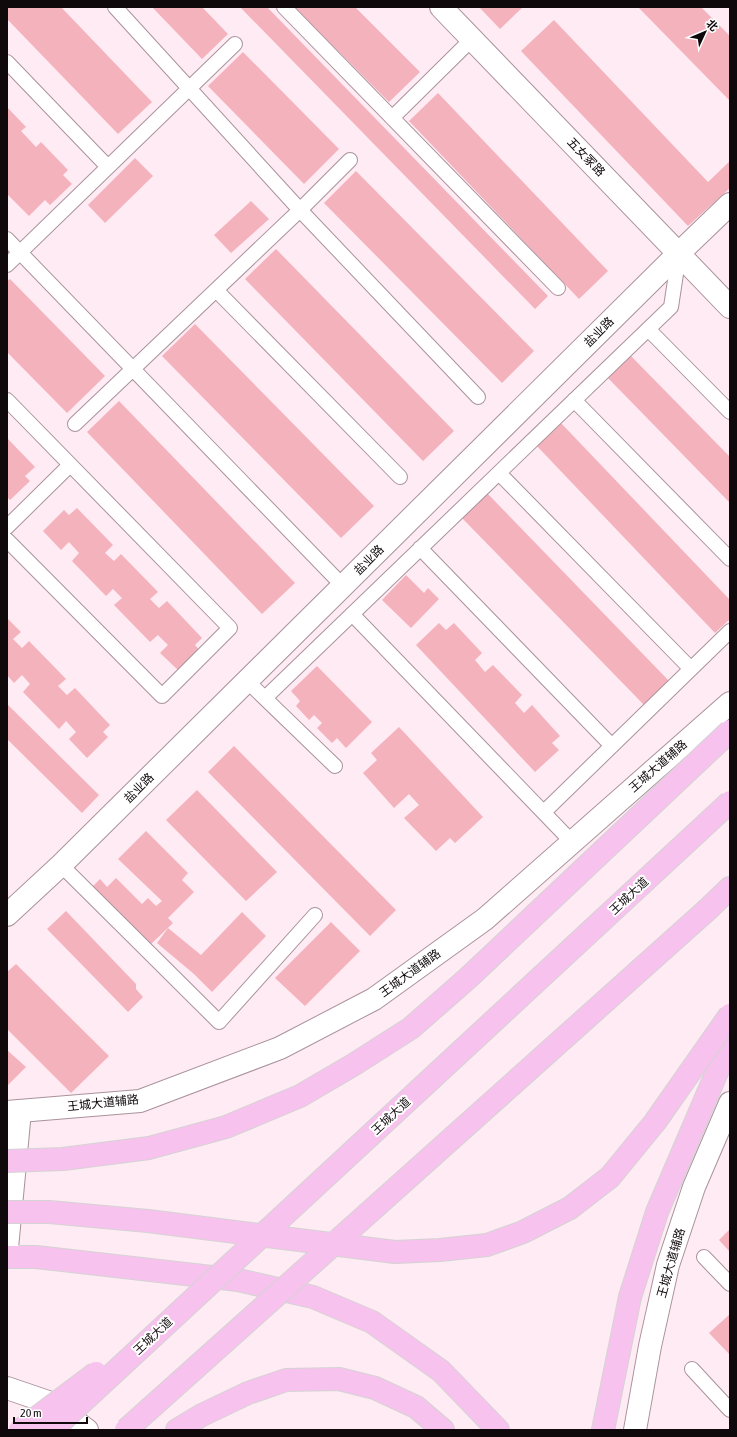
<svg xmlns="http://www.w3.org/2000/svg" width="737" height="1437" font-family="'Asap Condensed','Noto Sans SC',sans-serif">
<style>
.building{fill:#f4b2bc}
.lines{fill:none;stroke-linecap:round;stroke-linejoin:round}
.service-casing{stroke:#a9929c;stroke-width:16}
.minor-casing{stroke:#a9929c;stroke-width:24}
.tertiary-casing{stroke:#a9929c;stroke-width:24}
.secondary-casing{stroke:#a9929c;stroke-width:24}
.trunk-casing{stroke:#d4d3d3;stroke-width:24}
.service{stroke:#fff;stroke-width:14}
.minor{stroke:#fff;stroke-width:22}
.tertiary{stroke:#fff;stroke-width:22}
.secondary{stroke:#fff;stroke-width:22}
.trunk{stroke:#f7c3ee;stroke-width:22}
.trunk-bridge-casing{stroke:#d4d3d3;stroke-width:24;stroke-linecap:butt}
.trunk-bridge{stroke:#f7c3ee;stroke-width:22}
.labels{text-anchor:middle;stroke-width:4;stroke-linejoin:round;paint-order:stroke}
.street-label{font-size:12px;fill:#10090c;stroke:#fff}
</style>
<rect width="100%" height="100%" fill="#ffebf3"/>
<path class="building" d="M7,7H61L152,102L118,134L7,19Z
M152,7H202L228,34L202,59Z
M240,7H267L548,296L535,309Z
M294,7H355L420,72L389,102Z
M479,7H523L500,29Z
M638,7H701L730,36V101Z
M554,20L708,182L730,161V188L688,226L521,51Z
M243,52L339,149L304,184L208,86Z
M438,93L608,271L579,299L409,121Z
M7,107L26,127L21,131L36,147L41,142L68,170L63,175L72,184L50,205L45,200L29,216L7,194Z
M135,158L153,176L105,223L88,205Z
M356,171L534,351L502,383L324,203Z
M251,201L269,219L231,253L214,235Z
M276,249L454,431L423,461L245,279Z
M10,279L105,376L67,413L7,352V281Z
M195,324L374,506L341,538L162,356Z
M629,354L730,457V503L606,376Z
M119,401L295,583L262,614L87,432Z
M559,421L730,600V619L715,633L535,444Z
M7,438L35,467L25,476L30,481L10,500L7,497Z
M487,493L670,682L645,706L462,518Z
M77,508L113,545L105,553L114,561L121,554L158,592L150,599L159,608L167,601L202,638L195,645L200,651L179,671L160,653L168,645L158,635L150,642L114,605L122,598L113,589L106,596L72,561L79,553L69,542L61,550L43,531L64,510L69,515Z
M406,575L424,593L428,588L439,599L411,628L382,600Z
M7,618L21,632L13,639L22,648L29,641L66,679L58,686L67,695L75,688L110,725L103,732L108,737L87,758L69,739L76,732L66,721L59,729L23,692L30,684L22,675L14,683L7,675Z
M439,623L446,630L454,623L482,653L475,660L485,672L493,665L522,695L515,703L524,713L532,705L560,736L552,743L559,750L535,772L416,645Z
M317,666L372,722L346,748L337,738L332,743L317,728L322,723L314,715L309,720L296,706L300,701L291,691Z
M7,704L99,795L82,813L7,739Z
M399,727L483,817L455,843L450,838L436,851L404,818L419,805L409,794L394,808L363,773L377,760L371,753Z
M234,746L396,910L370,936L208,772Z
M197,790L277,872L246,901L166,820Z
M146,831L188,873L182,880L194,892L168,918L173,923L151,944L93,886L100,879L107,887L116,878L142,904L148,898L156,906L162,901L118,859Z
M66,911L136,984V989L143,997L128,1012L47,929Z
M242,912L266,936L212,992L194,974L157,943L168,928L201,955Z
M331,922L360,951L305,1006L275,978Z
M16,964L109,1056L71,1093L7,1029V972Z
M7,1050L26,1067L7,1086Z
M730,1229V1252L719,1240Z
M730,1314V1355L709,1333Z"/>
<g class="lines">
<g class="service-casing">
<path id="service" d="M115,7L300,210L478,397
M284,7L558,288
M7,62L108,167
M392,118L472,39
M7,239L343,586
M7,265L235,44
M216,290L400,477
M648,329L730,412
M7,400L230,628L162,696L7,540
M574,400L730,559
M75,424L300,210L350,160
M499,473L691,669
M7,527L70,465
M420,548L612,746
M352,614L572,842
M247,681L335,766
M265,698L671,307L679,254
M544,812L730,631
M61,865L219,1022L315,915
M704,1257L730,1284
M692,1369L730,1410"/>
</g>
<g class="minor-casing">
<path id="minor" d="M441,7L730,307
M7,915L61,865L679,253L730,204"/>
</g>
<g class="tertiary-casing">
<path id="tertiary" d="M7,1248L20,1111
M7,1388L51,1403L87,1430"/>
</g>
<g class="secondary-casing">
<path id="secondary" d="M7,1112L140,1101L280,1048L374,999L485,919L730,703
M635,1430L650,1346L668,1265L694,1187L730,1103"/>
</g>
<g class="trunk-casing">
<path id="trunk" d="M707,910L730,888
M7,1257H36L238,1280L313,1297L372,1322L441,1371L498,1430
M177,1430L202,1415L248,1393L286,1380L339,1379L375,1388L416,1407L443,1430
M603,1430L630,1297L657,1212L720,1065L730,1046"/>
</g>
<use href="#service" class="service"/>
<use href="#minor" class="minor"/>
<use href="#tertiary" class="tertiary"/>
<use href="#secondary" class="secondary"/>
<use href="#trunk" class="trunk"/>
<g class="trunk-bridge-casing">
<path id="trunk-bridge" d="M7,1161L63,1159L149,1148L226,1127L300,1096L353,1065L411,1028L468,978L730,731
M7,1212H49L148,1221L395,1252L440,1250L487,1245L523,1232L570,1208L610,1177L655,1122L730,1015
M20,1430L96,1373
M52,1430L730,802
M126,1430L707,910"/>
</g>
<use href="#trunk-bridge" class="trunk-bridge"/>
</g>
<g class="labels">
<g class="street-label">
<text transform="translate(586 157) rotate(46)" y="4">五女冢路</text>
<text transform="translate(599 332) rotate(-45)" y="4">盐业路</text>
<text transform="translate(369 560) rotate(-45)" y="4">盐业路</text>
<text transform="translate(658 766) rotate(-41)" y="4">王城大道辅路</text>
<text transform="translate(139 788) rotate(-45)" y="4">盐业路</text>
<text transform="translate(629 896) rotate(-43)" y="4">王城大道</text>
<text transform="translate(410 973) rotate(-36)" y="4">王城大道辅路</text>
<text transform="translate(103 1103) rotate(-6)" y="4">王城大道辅路</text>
<text transform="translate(391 1116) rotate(-43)" y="4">王城大道</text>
<text transform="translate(671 1263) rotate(-74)" y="4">王城大道辅路</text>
<text transform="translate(153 1336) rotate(-43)" y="4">王城大道</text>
</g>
</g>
<rect width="737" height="1437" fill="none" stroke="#10090c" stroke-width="16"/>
<g transform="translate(705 32) rotate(46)" stroke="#ffffff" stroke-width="3" paint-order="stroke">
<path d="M0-3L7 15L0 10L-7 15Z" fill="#10090c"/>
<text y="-6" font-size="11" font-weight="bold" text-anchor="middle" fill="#10090c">北</text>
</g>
<path d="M14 1417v6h73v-6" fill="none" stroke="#10090c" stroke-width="2"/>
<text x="20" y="1417" font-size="12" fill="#10090c" stroke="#ffffff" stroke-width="3" paint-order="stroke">20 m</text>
</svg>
